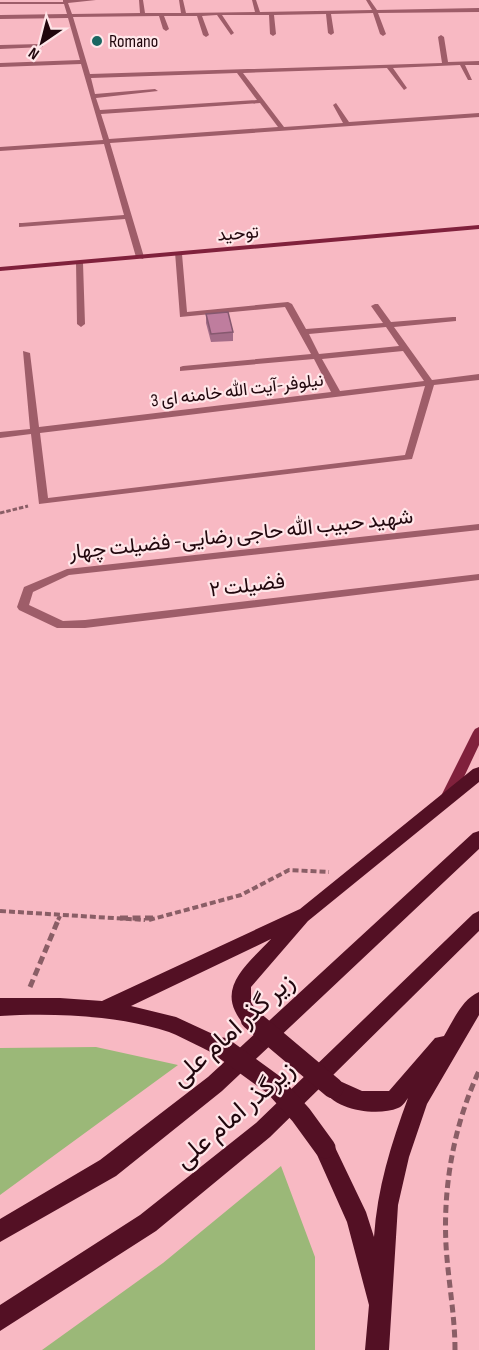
<svg xmlns="http://www.w3.org/2000/svg" width="479" height="1350" font-family="'Sofia Sans Condensed',Vazirmatn,sans-serif">
<style>
.green{fill:#9bb878}
.lines{fill:none;stroke-linecap:round;stroke-linejoin:round}
.path-far2{stroke:#8a5e66;stroke-width:3;stroke-dasharray:4.5 2;stroke-linecap:butt}
.path-far1{stroke:#8a5e66;stroke-width:4;stroke-dasharray:6 3;stroke-linecap:butt}
.path{stroke:#8a5e66;stroke-width:5;stroke-dasharray:8 4.5;stroke-linecap:butt}
.lane{fill:#9e5d69;fill-rule:evenodd}
.street{fill:#9e5d69;fill-rule:evenodd}
.secondary{fill:#80213c;fill-rule:evenodd}
.primary{fill:#531024;fill-rule:evenodd}
.primary-bridge{stroke:#531024;stroke-width:21}
.wall{fill:#a46c88}
.building{fill:#bf7d9e;stroke:#86586f;stroke-width:1.5}
.poi-dot{fill:#1a6661;stroke:#ffe6e9;stroke-width:2}
.labels{text-anchor:middle;stroke-width:4.5;stroke-linejoin:round;paint-order:stroke}
.far-poi-label{font-size:18px;fill:#21070d;stroke:#ffe6e9;text-anchor:start}
.far-street-label{font-size:18px;fill:#21070d;stroke:#ffe6e9}
.street-label{font-size:21px;fill:#21070d;stroke:#ffe6e9}
.near-street-label{font-size:26px;fill:#21070d;stroke:#ffe6e9}
</style>
<rect width="100%" height="100%" fill="#f8b9c3"/>
<path class="green" d="M96,1047L178,1065L0,1195V1048Z
M281,1166L315,1257V1350H42L163,1263Z"/>
<g class="lines">
<path class="path-far2" d="M0,513L28,506"/>
<path class="path-far1" d="M0,911L145,920
M58,920L60,916
M149,920L241,895L289,870L329,872"/>
<path class="path" d="M120,918H154
M30,987L59,918
M455,1350C455,1315 448,1280 446,1245C443,1185 454,1125 479,1071"/>
<path class="lane" d="M41,44L43,47L0,49V45Z"/>
<path class="street" d="M63,0H96L68,3L72,14L140,13L139,0H143L145,13H181L179,0H183L186,13L255,12L252,0H256L260,12L372,10L366,0H370L377,10L479,8V12L378,13L386,34L383,36L380,34L373,13L331,14L334,33L331,35L328,33L326,14L274,15L276,34L273,36L270,34L269,15H222L234,33L231,35L217,15L202,16L209,35L206,37L203,35L197,16H164L169,29L166,31L163,29L159,16L73,17L90,74L442,63L438,37L441,35L444,37L448,62L479,61V65H465L472,80H468L460,65L393,68L407,88L404,90L387,68L243,73L284,127L343,123L333,105L336,103L349,122L479,113V117L110,143L144,257L143,259L136,257L125,219L19,227V223H22L124,215L104,144L0,151V147L103,140L81,64L0,67V63L80,60L68,18L0,19V15L67,14L64,4H0V2H63ZM237,73L257,100L100,110L96,98L158,91L155,89L95,94L91,78ZM260,103L278,127L109,139L101,114Z
M175,252L182,254L187,312L288,302L292,304L306,329L383,323L371,306L375,304H378L391,322L453,317H456V321L394,327L432,380L479,374V380L434,385L412,459L39,504L31,434L0,438V432L30,429L23,351L30,353L39,427L331,392L314,359L180,371V367L183,366L311,354L285,307L180,317ZM386,327L399,346L319,354L309,334ZM403,351L424,381L340,391L322,359ZM425,386L405,455L48,498L40,433Z
M76,261L83,263L85,324L81,327L77,324Z
M479,524V530L69,575L33,592L29,605L63,621L85,620L479,574V580L85,628H57L19,610L17,607L24,587L67,569Z"/>
<path class="secondary" d="M479,225V229L0,271V267Z
M479,727V745L455,796L453,800H443L441,796L473,732L475,729Z"/>
<path class="primary" d="M479,767V782L308,921L251,987V1002L261,1019L258,1025L251,1028C243,1025 239,1019 235,1011C221,982 253,959 271,939L131,1006L176,1017L230,1042L233,1048L230,1054L223,1057C204,1050 187,1039 169,1032C118,1015 53,1013 0,1016V998H60L102,1001L300,909L473,769Z
M479,831V849L222,1091L116,1176L0,1242V1219L100,1160L208,1077L473,833Z
M479,911V931L328,1080L333,1078L362,1091H389L435,1038L444,1036C453,1021 462,999 479,992V1015L427,1104L409,1157L398,1205L389,1350H365L369,1305L347,1222L314,1148L318,1141L325,1138L332,1141L366,1212L374,1237C377,1189 391,1144 408,1098C405,1102 403,1106 398,1108C377,1117 332,1110 323,1088L325,1083L270,1137L156,1231L0,1331V1305L140,1215L256,1123L473,914Z"/>
<path class="primary-bridge" d="M251,1019L333,1088
M223,1048L274,1085L301,1115L325,1148"/>
</g>
<path class="wall" d="M206,314L233,332V341L211,342L206,323Z"/>
<path class="building" d="M228,312L233,332L211,334L206,314Z"/>
<circle class="poi-dot" cx="97" cy="41" r="6"/>
<g class="labels">
<g class="far-poi-label">
<text x="109" y="47">Romano</text>
</g>
<g class="far-street-label">
<text transform="translate(238 233) rotate(-5)" y="6">توحید</text>
<text transform="translate(237 390) rotate(-7)" y="6">نیلوفر-آیت الله خامنه ای 3</text>
</g>
<g class="street-label">
<text transform="translate(241 534) rotate(-6)" y="7">شهید حبیب الله حاجی رضایی- فضیلت چهار</text>
<text transform="translate(247 585) rotate(-7)" y="7">فضیلت ۲</text>
</g>
<g class="near-street-label">
<text transform="translate(232 1029) rotate(-42)" y="9">زیر گذر امام علی</text>
<text transform="translate(234 1114) rotate(-41)" y="9">زیرگذر امام علی</text>
</g>
</g>
<g transform="translate(42 42) rotate(215)" stroke="#ffe6e9" stroke-width="4.5" paint-order="stroke">
<path d="M0-4.5L10 22L0 15L-10 22Z" fill="#21070d"/>
<text y="-9" font-size="16" font-weight="bold" text-anchor="middle" fill="#21070d">N</text>
</g>
</svg>
